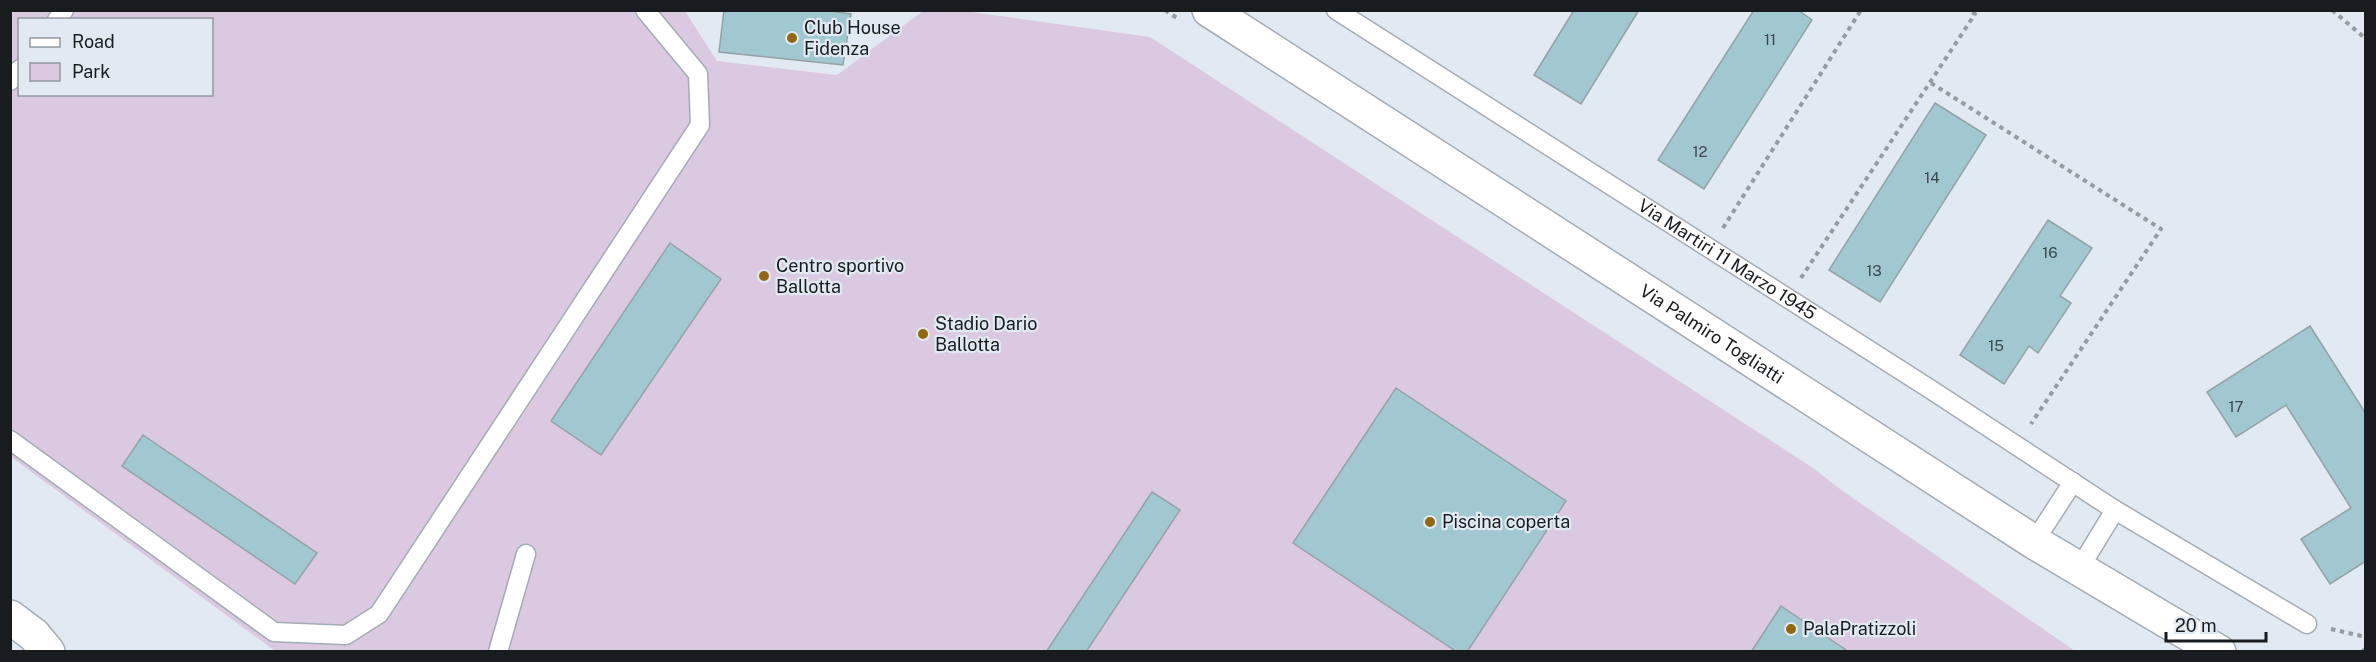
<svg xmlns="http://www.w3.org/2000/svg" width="2376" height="662" font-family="'Public Sans',sans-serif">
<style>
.green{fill:#dbc9e1;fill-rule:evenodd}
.building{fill:#a1c7d0;stroke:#95a2a5;stroke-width:1.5}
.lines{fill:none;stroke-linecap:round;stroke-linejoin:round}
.service-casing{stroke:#a3acb4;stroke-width:21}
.minor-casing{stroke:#a3acb4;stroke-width:36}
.tertiary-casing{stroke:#a3acb4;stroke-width:36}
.path{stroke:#949ba1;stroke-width:4;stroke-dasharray:4.5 4.5;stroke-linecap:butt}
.service{stroke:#fff;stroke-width:18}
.minor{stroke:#fff;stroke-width:33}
.tertiary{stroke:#fff;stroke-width:33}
.poi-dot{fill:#926712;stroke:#e1eaf2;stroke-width:2}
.labels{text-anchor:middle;stroke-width:4.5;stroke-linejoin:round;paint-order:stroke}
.number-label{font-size:15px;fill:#3b474b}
.poi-label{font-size:18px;fill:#191c1f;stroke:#e1eaf2;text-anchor:start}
.street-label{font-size:18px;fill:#191c1f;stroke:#e1eaf2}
</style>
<rect width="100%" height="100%" fill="#e1eaf2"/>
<path class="green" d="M15,10L685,11L717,61L837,75L923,11H965L1150,37L1813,468L1840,489L2075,651H275L11,457L10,16ZM20,20H212V94H20Z"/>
<path class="building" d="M724,10H822L851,14L843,65L719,52Z
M1574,10H1639L1581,104L1534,75Z
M1754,10H1798L1812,20L1704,189L1658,160Z
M1935,103L1986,135L1880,302L1829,270Z
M2048,220L2092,248L2060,296L2071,303L2038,353L2029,346L2004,384L1960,355Z
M670,243L721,279L601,455L551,421Z
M2310,326L2366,414V561L2330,584L2301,539L2351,508L2286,405L2236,437L2207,392Z
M1396,388L1566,501L1467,652H1457L1293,543Z
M143,435L317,553L295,584L122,466Z
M1152,492L1180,510L1086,652H1046Z
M1781,606L1849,652H1751Z"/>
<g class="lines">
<g class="service-casing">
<g id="service">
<path id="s1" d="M1336,10L1930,389L2115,510L2307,624"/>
<path d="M57,20L64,10"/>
<path d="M10,81L20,69"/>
<path d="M10,440L274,632L346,635L379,614L700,125L698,74L645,10"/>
<path d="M2034,542L2073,482"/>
<path d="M2079,569L2115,510"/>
<path d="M498,652L526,554"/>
</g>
</g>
<g class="minor-casing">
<path id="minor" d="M10,617L34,635L48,652"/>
</g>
<g class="tertiary-casing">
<g id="tertiary">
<path id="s2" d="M1209,10L2034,542L2219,652"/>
</g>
</g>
<path class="path" d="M1165,10L1177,18
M2332,10L2366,39
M1931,83L2161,229L2031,424
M1723,228L1861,10
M1801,278L1975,14L1969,10
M2331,629L2366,637
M2362,652L2366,648"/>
<use href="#service" class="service"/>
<use href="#minor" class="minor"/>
<use href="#tertiary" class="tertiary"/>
</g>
<g class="poi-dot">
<circle cx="792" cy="38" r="6"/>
<circle cx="764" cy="276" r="6"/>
<circle cx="923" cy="334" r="6"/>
<circle cx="1430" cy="522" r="6"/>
<circle cx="1791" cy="629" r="6"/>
</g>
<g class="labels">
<g class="number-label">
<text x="1770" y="45">11</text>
<text x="1700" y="157">12</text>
<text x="1932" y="183">14</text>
<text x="2050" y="258">16</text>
<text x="1874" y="276">13</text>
<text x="1996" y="351">15</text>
<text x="2236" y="412">17</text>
</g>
<g class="poi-label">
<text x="804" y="34">Club House<tspan x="804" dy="21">Fidenza</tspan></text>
<text x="776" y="272">Centro sportivo<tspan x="776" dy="21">Ballotta</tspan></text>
<text x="935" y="330">Stadio Dario<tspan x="935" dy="21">Ballotta</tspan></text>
<text x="1442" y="528">Piscina coperta</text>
<text x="1803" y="635">PalaPratizzoli</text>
</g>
<g class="street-label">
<text dy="6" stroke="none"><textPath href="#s1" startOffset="464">Via Martiri 11 Marzo 1945</textPath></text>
<text dy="6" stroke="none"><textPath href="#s2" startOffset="598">Via Palmiro Togliatti</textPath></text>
</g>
</g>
<rect width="2376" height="662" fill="none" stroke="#191c1f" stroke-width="24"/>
<rect x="18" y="18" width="195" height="78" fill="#e1eaf2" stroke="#91989e" stroke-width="1.5"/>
<rect x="30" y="38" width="30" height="9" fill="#ffffff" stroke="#91989e" stroke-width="1.5"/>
<text x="72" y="48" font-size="18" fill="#191c1f">Road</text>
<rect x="30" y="63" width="30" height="18" fill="#dbc9e1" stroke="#91989e" stroke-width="1.5"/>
<text x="72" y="78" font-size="18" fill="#191c1f">Park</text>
<path d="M2166 632v9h100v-9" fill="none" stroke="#191c1f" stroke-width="3"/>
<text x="2175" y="632" font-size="18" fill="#191c1f" stroke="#e1eaf2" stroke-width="4.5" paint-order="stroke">20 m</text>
</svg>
